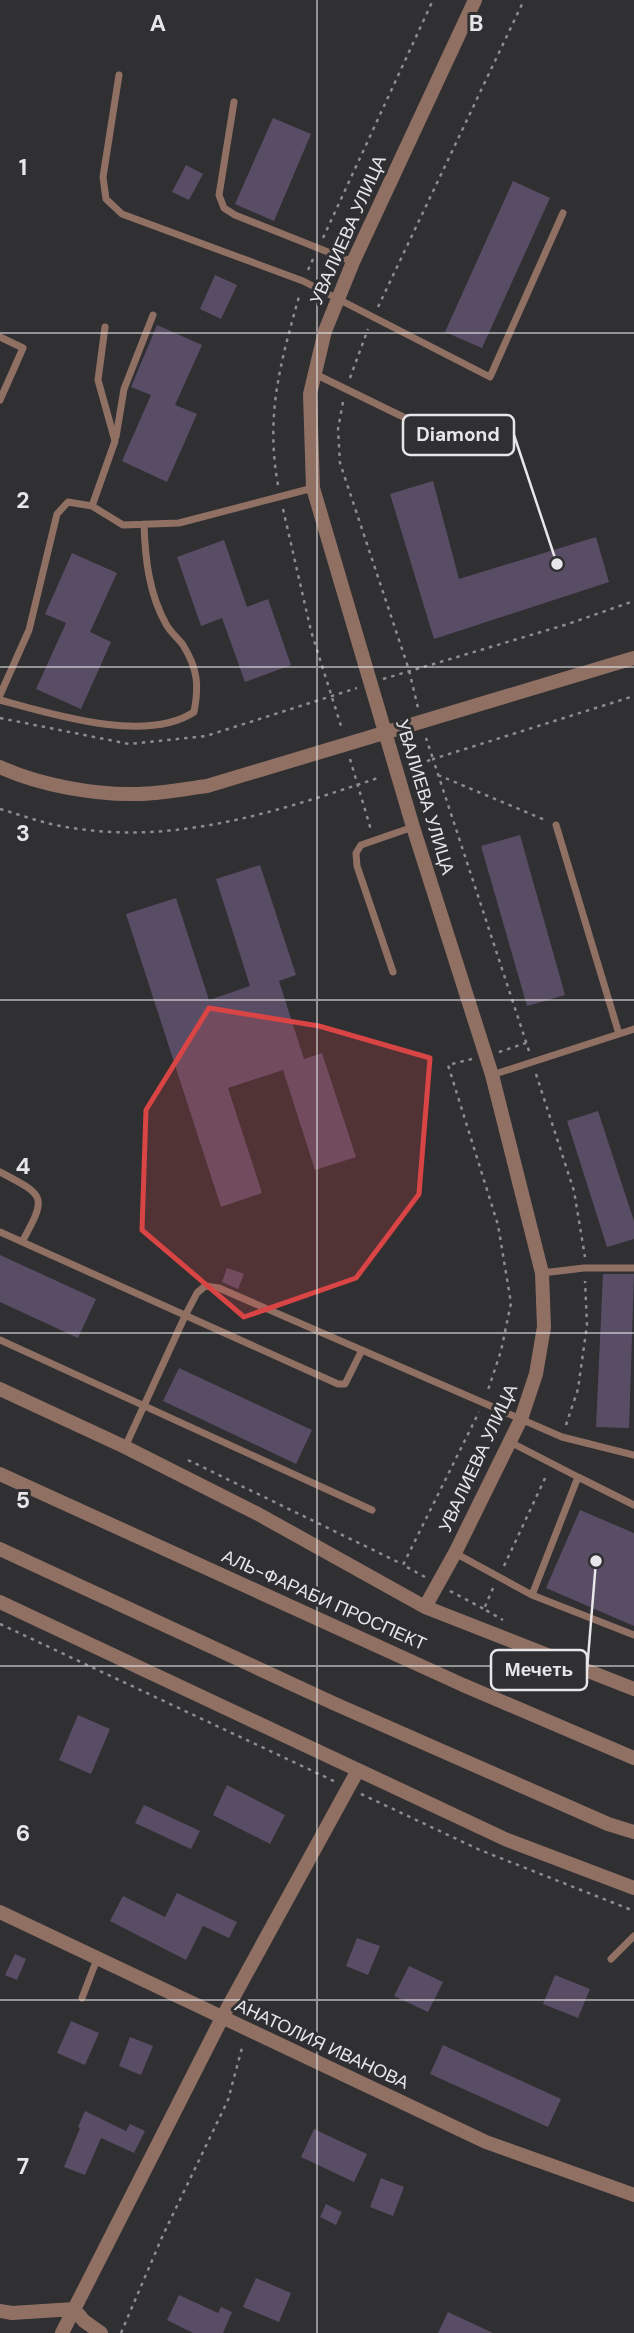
<svg xmlns="http://www.w3.org/2000/svg" width="634" height="2333" font-family="'DM Sans',sans-serif">
<style>
.building{fill:#594d66}
.lines{fill:none;stroke-linecap:round;stroke-linejoin:round}
.path{stroke:#8d8c8e;stroke-width:2.5;stroke-dasharray:3.5 5;stroke-linecap:butt}
.service{stroke:#917064;stroke-width:7}
.minor{stroke:#917064;stroke-width:14}
.tertiary{stroke:#917064;stroke-width:14}
.marked{fill:#d94445;fill-opacity:0.2;stroke:#d94445;stroke-width:5;stroke-linejoin:round}
.grid{fill:none;stroke:#e7e6e8;stroke-width:2;stroke-opacity:0.55}
.labels{text-anchor:middle;stroke-width:6;stroke-linejoin:round;paint-order:stroke}
.street-label{font-size:18px;fill:#e7e6e8;stroke:#302f32}
.grid-label{font-size:23px;text-anchor:middle;font-weight:bold;fill:#e7e6e8;stroke:#302f32;stroke-width:6;stroke-linejoin:round;paint-order:stroke}
.leader{fill:none;stroke:#e7e6e8;stroke-width:2.5}
.callout-dot{fill:#e7e6e8;stroke:#302f32;stroke-width:2.5}
.callout{fill:#302f32;stroke:#e7e6e8;stroke-width:2.5}
.callout-label{font-size:19px;text-anchor:middle;font-weight:bold;fill:#e7e6e8}
</style>
<rect width="100%" height="100%" fill="#302f32"/>
<path class="building" d="M273,118L311,134L274,221L235,204Z
M186,165L203,174L189,200L172,192Z
M513,181L550,198L482,348L445,332Z
M215,275L237,285L221,319L200,309Z
M157,325L202,345L175,405L197,414L167,482L122,461L151,395L131,387Z
M433,481L459,579L596,537L609,582L434,639L390,494Z
M224,540L247,607L268,599L291,665L245,682L222,618L201,626L177,557Z
M72,553L117,573L90,632L111,642L81,709L36,689L66,623L45,614Z
M520,835L565,995L527,1006L481,846Z
M260,865L296,975L279,981L304,1059L322,1053L356,1157L315,1170L283,1070L228,1088L262,1193L221,1207L126,914L176,898L209,1000L250,986L216,879Z
M598,1111L634,1221V1239L607,1247L567,1121Z
M0,1255L96,1299L78,1338L0,1302Z
M227,1268L244,1274L238,1289L222,1282Z
M603,1274H634L629,1428L596,1427Z
M179,1368L312,1430L296,1464L163,1401Z
M580,1510L634,1533V1626L546,1588Z
M78,1715L110,1729L91,1774L59,1760Z
M227,1785L285,1815L270,1844L213,1815Z
M144,1805L200,1831L191,1849L135,1823Z
M177,1893L237,1922L229,1938L203,1926L186,1960L110,1921L123,1896L165,1917Z
M357,1938L380,1946L368,1975L346,1966Z
M15,1954L26,1959L17,1980L5,1975Z
M409,1966L443,1982L428,2012L394,1996Z
M555,1975L590,1989L578,2018L543,2004Z
M71,2021L99,2033L85,2065L57,2053Z
M130,2037L153,2046L141,2075L119,2066Z
M443,2045L561,2099L548,2127L430,2074Z
M85,2111L126,2131L130,2124L145,2131L134,2153L101,2138L85,2175L64,2167L80,2128L78,2127Z
M314,2129L367,2154L354,2182L301,2157Z
M381,2178L404,2187L393,2216L370,2207Z
M326,2204L342,2212L336,2225L320,2217Z
M256,2278L291,2293L279,2322L243,2307Z
M179,2295L218,2313L221,2307L232,2312L223,2333H193L167,2320Z
M448,2312L493,2333H438Z"/>
<g class="lines">
<path class="path" d="M323,238L433,0
M308,270L314,257
M378,307L524,0
M350,378L368,329
M343,402L338,429L340,463L409,670L418,708
M278,485C265,414 281,361 300,293
M283,509L311,631L342,729
M383,679L568,624L634,601
M0,718L129,744L206,736L357,688
M350,759L371,830
M411,767L433,759L426,738
M438,775L545,820
M0,809C24,816 48,825 73,828C179,845 282,810 381,777
M529,1051L433,759L634,696
M499,1052L526,1043
M472,1059L448,1065L498,1225L511,1303L501,1351L487,1393
M536,1074L574,1191L585,1257
M566,1425L578,1389L587,1325L585,1281
M188,1460L402,1564
M504,1566L547,1474
M425,1577L403,1565L479,1412
M493,1588L484,1609L503,1620
M450,1591L484,1609
M0,1624L336,1782
M361,1794L480,1850L634,1911
M121,2333L163,2235L228,2100L243,2044"/>
<path class="service" d="M119,75L103,177L106,199L122,214L303,281L490,377L563,213
M234,102L219,195L224,208L235,215L353,262
M0,337L23,348L0,400
M315,374L467,448
M116,437L124,389L153,315
M92,506L115,441L98,380L105,327
M0,695L29,630L57,514L68,502L92,506L123,525L179,523L313,488
M0,700C51,714 146,744 194,712C199,686 198,669 183,645C178,638 170,632 166,624C149,594 145,558 144,524
M393,972L357,866L356,853L361,845L413,827
M619,1034L634,1029
M492,1075L619,1034L556,825
M0,1172C46,1196 47,1196 22,1242
M0,1232L338,1384H345L362,1350
M542,1273L584,1268H634
M0,1340L372,1510
M510,1442L578,1477L532,1595
M125,1447L185,1316L197,1293L205,1286L219,1288L562,1437L634,1455
M578,1477L634,1505
M455,1553L532,1595L634,1635
M611,1959L634,1936
M82,1998L97,1959"/>
<path class="minor" d="M0,767C39,785 94,795 137,794C160,794 184,789 207,786L634,658
M0,1389L125,1447L258,1514L425,1607L634,1689
M0,1602L505,1839L634,1888
M425,1607L455,1553L521,1419L536,1374L544,1327L542,1273L492,1075L413,827L313,488L310,394L325,331L353,262L475,0
M0,1912L486,2142L634,2195
M0,2311L12,2313L74,2309L84,2321L101,2333
M62,2333L222,2018L358,1770"/>
<path class="tertiary" d="M0,1474L463,1685L634,1758
M0,1549L333,1703L608,1824L634,1832"/>
</g>
<path class="marked" d="M209,1008L319,1026L430,1058L419,1194L356,1278L244,1317L142,1230L146,1110Z"/>
<path class="grid" d="M317,0V2333M0,333H634M0,667H634M0,1000H634M0,1333H634M0,1666H634M0,2000H634"/>
<g class="labels">
<g class="street-label">
<text transform="translate(348 230) rotate(-66)" y="6">УВАЛИЕВА УЛИЦА</text>
<text transform="translate(425 797) rotate(73)" y="6">УВАЛИЕВА УЛИЦА</text>
<text transform="translate(478 1458) rotate(-65)" y="6">УВАЛИЕВА УЛИЦА</text>
<text transform="translate(324 1600) rotate(24)" y="6">АЛЬ-ФАРАБИ ПРОСПЕКТ</text>
<text transform="translate(322 2044) rotate(25)" y="6">АНАТОЛИЯ ИВАНОВА</text>
</g>
</g>
<g class="grid-label">
<text x="158" y="31">A</text>
<text x="476" y="31">B</text>
<text x="23" y="175">1</text>
<text x="23" y="508">2</text>
<text x="23" y="841">3</text>
<text x="23" y="1174">4</text>
<text x="23" y="1508">5</text>
<text x="23" y="1841">6</text>
<text x="23" y="2174">7</text>
</g>
<path class="leader" d="M557 564L514 435M596 1561L587 1670"/>
<g class="callout-dot">
<circle cx="557" cy="564" r="7"/>
<circle cx="596" cy="1561" r="7"/>
</g>
<g class="callout">
<rect x="403" y="415" width="111" height="40" rx="7"/>
<rect x="491" y="1650" width="96" height="40" rx="7"/>
</g>
<g class="callout-label">
<text x="458" y="441">Diamond</text>
<text x="539" y="1676">Мечеть</text>
</g>
</svg>
